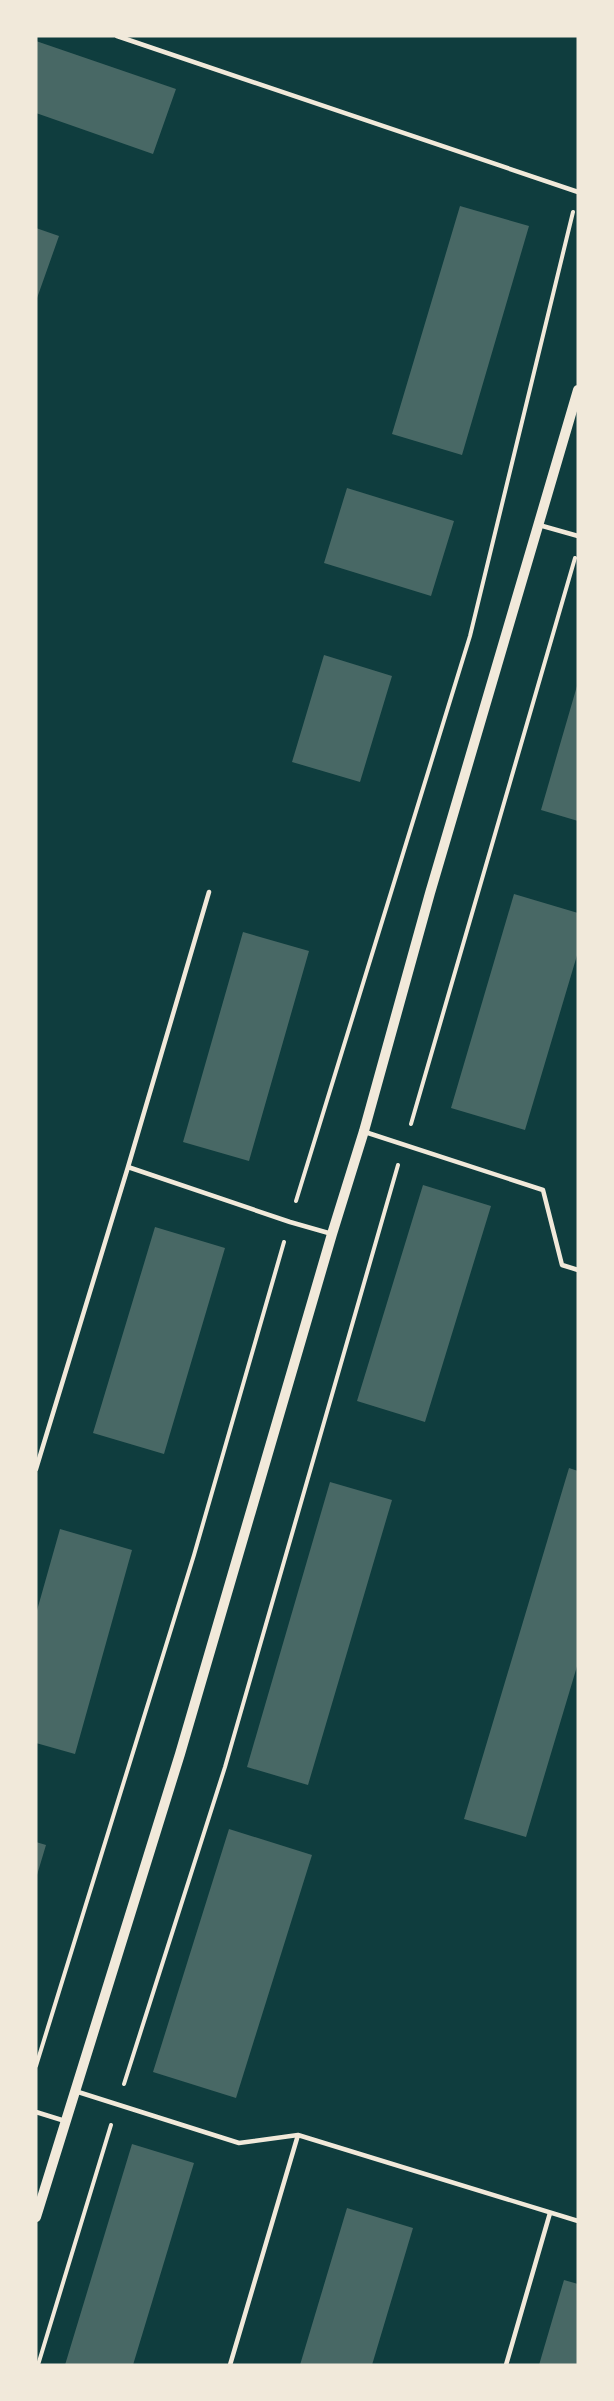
<svg xmlns="http://www.w3.org/2000/svg" width="614" height="2401" font-family="Lato,sans-serif">
<style>
.building{fill:#486865}
.lines{fill:none;stroke-linecap:round;stroke-linejoin:round}
.path{stroke:#f1e9da;stroke-width:4}
.service{stroke:#f1e9da;stroke-width:4.5}
.tertiary{stroke:#f1e9da;stroke-width:10}
</style>
<rect width="100%" height="100%" fill="#0f3d3e"/>
<path class="building" d="M36,41L176,89L153,154L36,113Z
M460,206L529,226L462,455L392,434Z
M36,228L59,236L36,301Z
M347,488L454,521L431,596L324,563Z
M324,655L392,676L360,782L292,762Z
M577,686H578V821L541,810Z
M514,894L578,913V952L525,1130L451,1108Z
M243,932L309,951L249,1161L183,1142Z
M423,1185L491,1206L425,1422L357,1401Z
M155,1227L225,1248L164,1454L93,1433Z
M569,1468L578,1471V1663L526,1837L464,1819Z
M330,1482L392,1500L308,1785L247,1767Z
M60,1529L132,1550L75,1754L36,1743V1614Z
M229,1829L312,1855L236,2098L153,2072Z
M36,1842L46,1845L37,1875H36Z
M132,2144L194,2163L133,2365H65Z
M347,2208L413,2228L372,2365H300Z
M564,2280L578,2284V2365H539Z"/>
<g class="lines">
<path class="path" d="M411,1124L575,558
M296,1201L470,636L573,212
M36,2066L194,1555L284,1242
M124,2084L225,1767L398,1165
M38,2365L111,2125"/>
<path class="service" d="M117,36L578,192
M539,525L578,536
M365,1132L543,1190L562,1265L578,1270
M128,1167L209,892
M36,1469L128,1167L290,1222L332,1234
M75,2091L239,2143L298,2135L230,2365
M36,2112L65,2121
M298,2135L578,2221
M506,2365L550,2213"/>
<path class="tertiary" d="M36,2217L180,1754L332,1234L364,1131L430,893L578,390"/>
</g>
<rect width="614" height="2401" fill="none" stroke="#f1e9da" stroke-width="75"/>
</svg>
